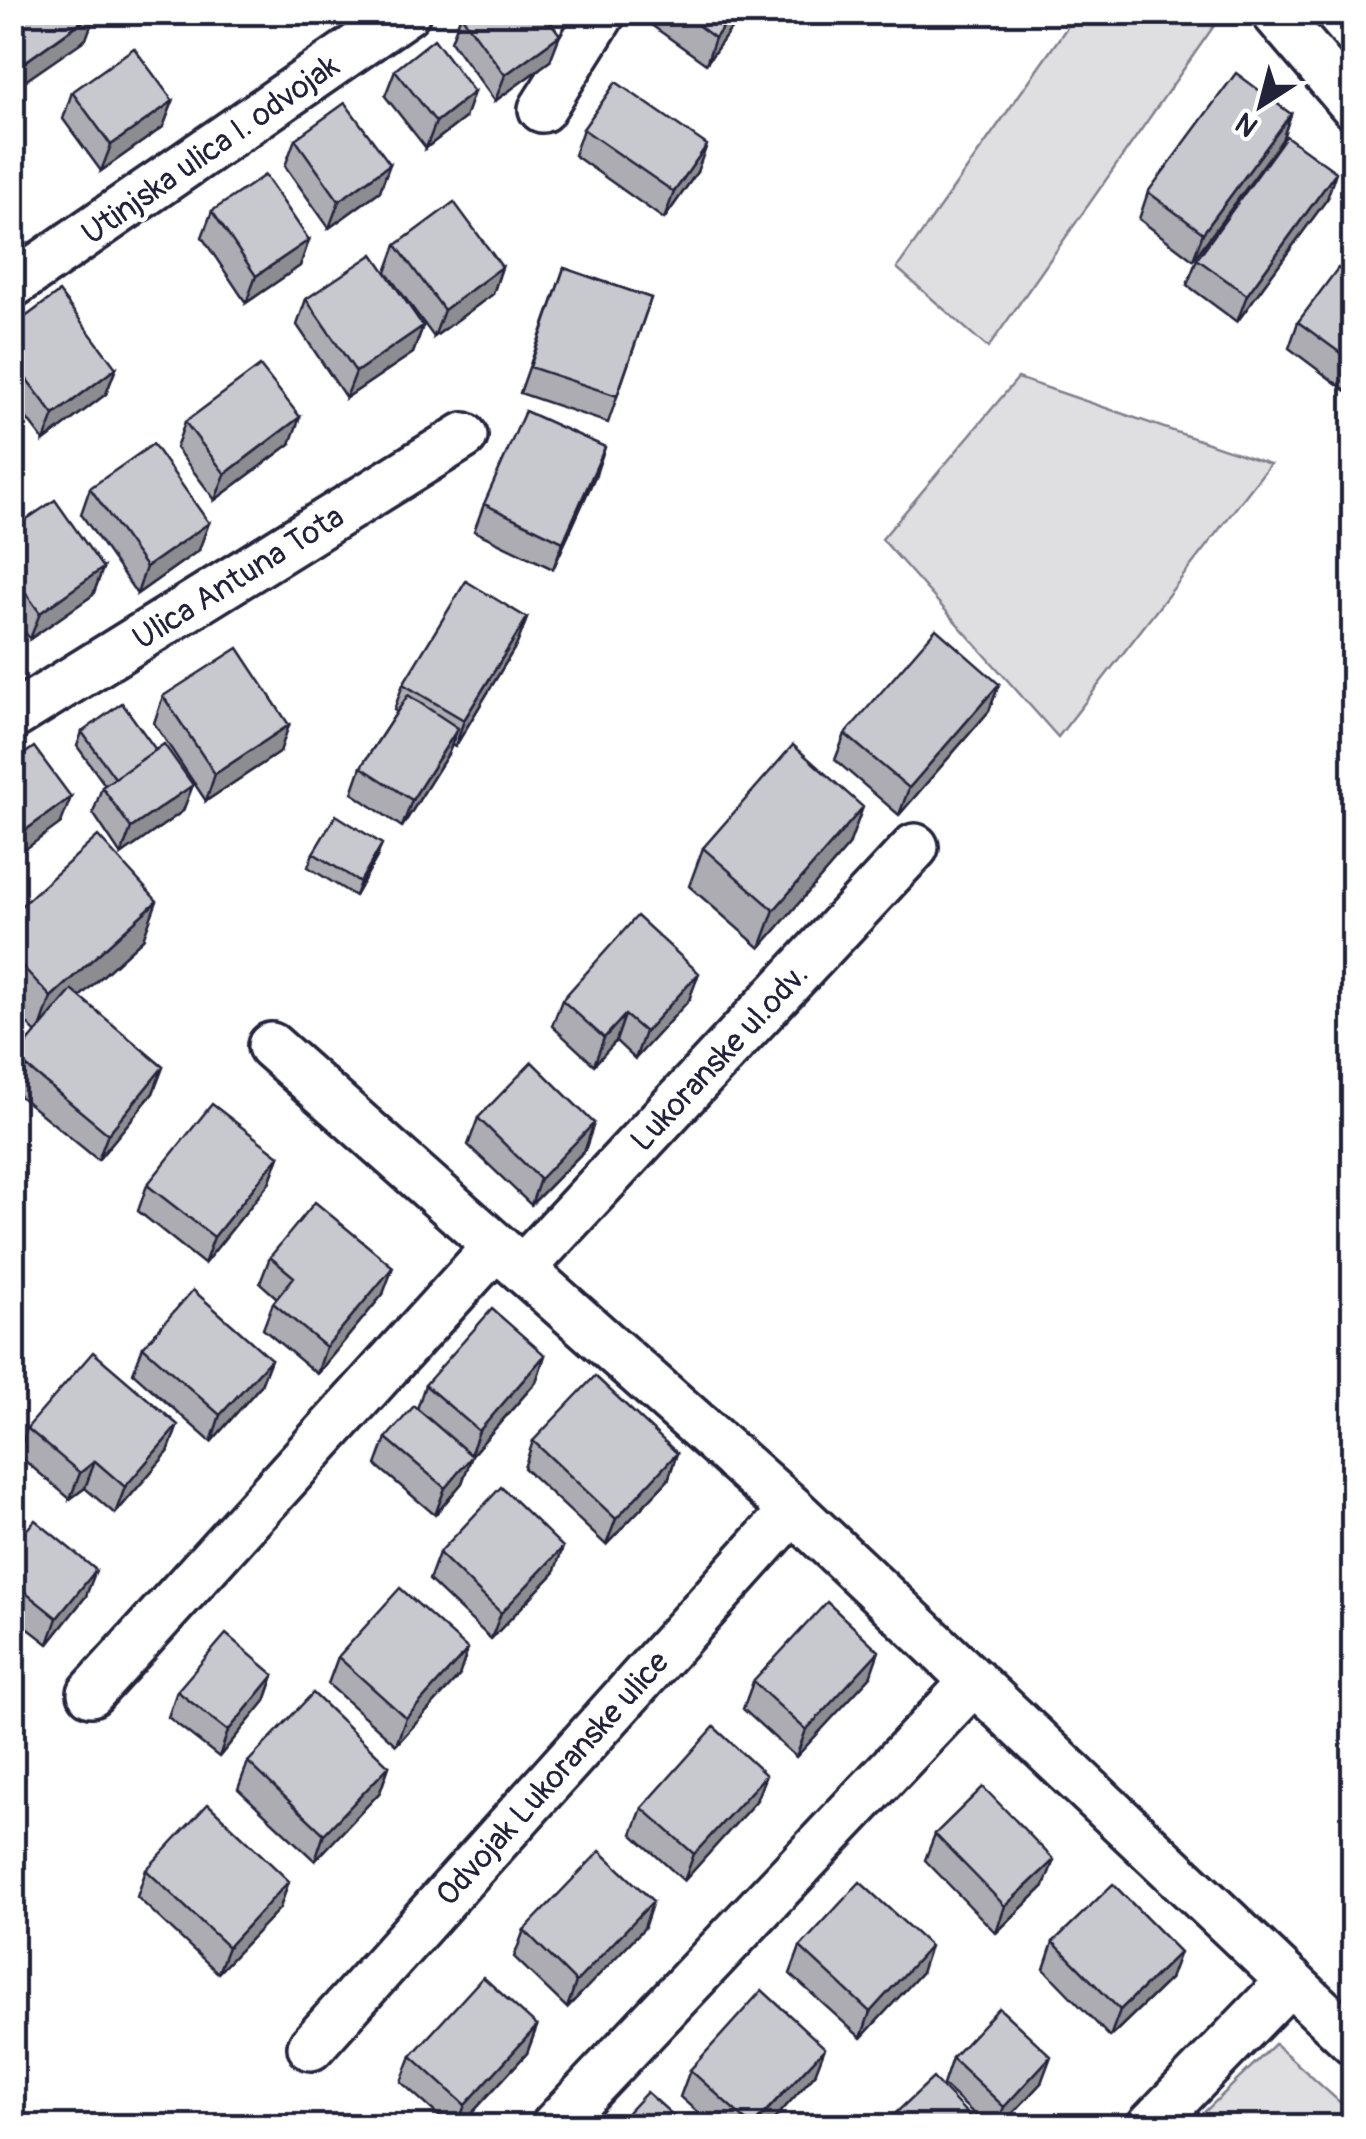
<svg xmlns="http://www.w3.org/2000/svg" width="1366" height="2139" font-family="Pangolin,sans-serif">
<style>
.green{fill:#dfdfe2;stroke:#80808e;stroke-width:2.5}
.lines{fill:none;stroke-linecap:round;stroke-linejoin:round}
.minor-casing{stroke:#22223b;stroke-width:52}
.minor{stroke:#fff;stroke-width:45}
.wall{fill:#acacb2;stroke:#22223b;stroke-width:2.5}
.shaded-wall{fill:#8c8c91;stroke:#22223b;stroke-width:2.5}
.building{fill:#c8c8cf;stroke:#22223b;stroke-width:2.5}
.labels{text-anchor:middle;stroke-width:9;stroke-linejoin:round;paint-order:stroke}
.street-label{font-size:32px;fill:#22223b;stroke:#fff}
</style>
<rect width="100%" height="100%" fill="#fff"/>
<filter id="ink" filterUnits="userSpaceOnUse"><feTurbulence type="fractalNoise" baseFrequency=".01" numOctaves="2"/><feDisplacementMap in="SourceGraphic" scale="20" xChannelSelector="R" yChannelSelector="G"/><feConvolveMatrix kernelMatrix="1 2 1 2 8 2 1 2 1" color-interpolation-filters="sRGB"/></filter>
<g filter="url(#ink)">
<path class="green" d="M1077,13H1223L988,348L897,268Z
M1018,378L1270,464L1058,737L882,539Z
M1275,2044L1353,2114V2126H1190Z"/>
<g class="lines">
<g class="minor-casing">
<path id="minor" d="M1274,12L1354,106
M542,109L603,12
M12,285L407,12
M12,717L464,436
M271,1046L793,1510L1354,2042
M523,1268L915,847
M91,1693L496,1246
M311,2047L793,1510
M554,2126L974,1681
M1150,2126L1290,1981"/>
</g>
<use href="#minor" class="minor"/>
</g>
<path class="wall" d="M650,12H743L706,64L647,22Z
M461,15L550,61L495,101L451,41Z
M395,70L465,118L426,148L385,96Z
M72,92L173,101L163,127L101,171L63,119Z
M1291,114L1282,140L1193,260L1139,219L1148,192Z
M583,129L697,172L664,219L574,155Z
M295,139L380,191L329,228L285,166Z
M1327,199L1237,322L1187,285L1197,259Z
M212,211L309,240L300,266L246,303L202,237Z
M396,245L502,267L493,294L434,337L386,272Z
M564,268L651,298L608,423L520,393Z
M1354,279L1353,396L1289,348L1298,322Z
M306,299L423,326L413,353L346,398L297,325Z
M12,327L116,368L106,394L44,441L12,399Z
M185,422L290,444L215,500L176,448Z
M596,474L553,569L474,531L484,504Z
M90,488L199,550L137,594L81,514Z
M12,529L103,568L93,595L30,639L12,615Z
M527,618L517,644L455,747L452,745L448,754L402,827L352,793L361,767L397,712L394,710L403,684Z
M999,684L989,711L899,815L835,760L845,734Z
M163,696L280,752L206,801L154,723Z
M82,732L183,811L121,855L93,813L102,787L105,785L77,746Z
M849,845L760,948L689,886L703,848Z
M313,853L377,857L355,896L308,867Z
M12,914L143,939L79,997L163,1067L153,1093L98,1160L12,1090V1063L15,1057L36,1033L12,1008Z
M562,1000H689L635,1059L616,1041L594,1065L552,1026Z
M478,1118L594,1123L585,1150L531,1205L468,1145Z
M279,1156L269,1183L204,1264L138,1211L147,1185Z
M270,1257L383,1294L317,1374L263,1329L273,1303L277,1298L260,1283Z
M143,1347L271,1359L261,1385L211,1442L133,1373Z
M545,1355L536,1382L471,1456L462,1483L435,1515L376,1465L386,1438L417,1409L425,1385Z
M27,1428L168,1452L115,1514L85,1488L70,1499L18,1455Z
M533,1441L677,1453L668,1480L606,1545L524,1468Z
M12,1547L86,1596L48,1644L12,1616Z
M439,1553L554,1573L491,1639L429,1580Z
M338,1657L459,1676L396,1745L328,1684Z
M274,1675L265,1701L219,1757L168,1717L177,1691Z
M870,1677L796,1757L743,1709L753,1682Z
M248,1762L389,1766L380,1792L315,1861L238,1789Z
M756,1801L684,1881L632,1834L642,1808Z
M935,1834L1044,1886L996,1933L925,1860Z
M146,1870L280,1908L218,1973L137,1897Z
M644,1928L567,2008L514,1957L524,1930Z
M1053,1942L1170,1979L1110,2037L1044,1969Z
M800,1947L921,1973L861,2038L790,1974Z
M537,2026L527,2053L460,2126H450L401,2082L411,2056Z
M952,2058L1041,2083L1001,2126H987L943,2085Z
M690,2070L815,2074L768,2126H713L680,2097Z"/>
<path class="shaded-wall" d="M96,12L86,39L12,90V75L15,69Z
M734,12H743L706,64L715,38Z
M560,35L550,61L495,101L505,75Z
M474,92L465,118L426,148L436,122Z
M173,101L163,127L101,171L111,145Z
M1291,114L1282,140L1193,260L1203,233Z
M707,145L697,172L664,219L674,192Z
M390,164L380,191L329,228L339,201Z
M1336,172L1327,199L1237,322L1247,295Z
M309,240L300,266L246,303L256,276Z
M502,267L493,294L434,337L444,310Z
M423,326L413,353L346,398L356,372Z
M116,368L106,394L44,441L54,415Z
M300,417L290,444L215,500L225,474Z
M605,447L596,474L553,569L563,542Z
M209,523L199,550L137,594L146,567Z
M103,568L93,595L30,639L40,613Z
M527,618L517,644L455,747L464,720Z
M999,684L989,711L899,815L909,788Z
M289,725L280,752L206,801L215,774Z
M458,728L448,754L402,827L412,800Z
M193,785L183,811L121,855L131,828Z
M71,797L61,823L12,859V840Z
M863,807L849,845L760,948L774,910Z
M382,844L377,857L355,896L360,882Z
M157,901L143,939L38,1035L51,997Z
M699,973L689,1000L635,1059L645,1032Z
M625,1015L616,1041L594,1065L604,1038Z
M163,1067L153,1093L98,1160L108,1134Z
M594,1123L585,1150L531,1205L540,1179Z
M279,1156L269,1183L204,1264L214,1237Z
M393,1267L383,1294L317,1374L326,1347Z
M545,1355L536,1382L469,1458L479,1431Z
M271,1359L261,1385L211,1442L220,1415Z
M178,1425L168,1452L115,1514L125,1487Z
M677,1453L668,1480L606,1545L616,1519Z
M472,1456L462,1483L435,1515L445,1488Z
M95,1461L85,1488L70,1499L80,1473Z
M563,1547L554,1573L491,1639L501,1613Z
M96,1570L86,1596L48,1644L57,1618Z
M468,1649L459,1676L396,1745L406,1718Z
M879,1651L870,1677L796,1757L806,1730Z
M274,1675L265,1701L219,1757L228,1731Z
M389,1766L380,1792L315,1861L324,1834Z
M766,1775L756,1801L684,1881L694,1854Z
M1054,1860L1044,1886L996,1933L1005,1906Z
M289,1881L280,1908L218,1973L228,1947Z
M653,1901L644,1928L567,2008L576,1982Z
M930,1946L921,1973L861,2038L870,2012Z
M1180,1952L1170,1979L1110,2037L1120,2010Z
M537,2026L527,2053L460,2126H457L465,2105Z
M825,2048L815,2074L768,2126H753Z
M1051,2056L1041,2083L1001,2126H997L1004,2107Z"/>
<path class="building" d="M12,12H95L15,69L12,66Z
M464,12H543L560,35L505,75L461,15Z
M680,12H734L715,38Z
M434,39L474,92L436,122L395,70Z
M134,48L173,101L111,145L72,92Z
M1236,73L1291,114L1203,233L1148,192Z
M616,82L707,145L674,192L583,129Z
M345,103L390,164L339,201L295,139Z
M1286,136L1336,172L1247,295L1197,259Z
M265,175L309,240L256,276L212,211Z
M454,202L502,267L444,310L396,245Z
M373,254L423,326L356,372L306,299Z
M564,268L651,298L617,396L530,367Z
M1338,268L1354,279V363L1298,322Z
M59,292L116,368L54,415L12,360V327Z
M260,366L300,417L225,474L185,422Z
M525,411L605,447L563,542L484,504Z
M153,444L209,523L146,567L90,488Z
M55,500L103,568L40,613L12,574V529Z
M466,581L527,618L464,720L403,684Z
M936,629L999,684L909,788L845,734Z
M238,648L289,725L215,774L163,696Z
M408,695L458,728L412,800L361,767Z
M122,703L156,750L115,778L82,732Z
M164,744L193,785L131,828L102,787Z
M793,745L863,807L774,910L703,848Z
M34,747L71,797L12,840V763Z
M336,815L382,844L360,882L313,853Z
M98,836L157,901L51,997L12,955V914Z
M637,916L699,973L645,1032L625,1015L604,1038L562,1000Z
M72,990L163,1067L108,1134L15,1057Z
M532,1062L594,1123L540,1179L478,1118Z
M212,1104L279,1156L214,1237L147,1185Z
M315,1202L393,1267L326,1347L273,1303L294,1277L270,1257Z
M193,1290L271,1359L220,1415L143,1347Z
M492,1309L545,1355L479,1431L425,1385Z
M93,1352L178,1425L125,1487L95,1461L80,1473L27,1428Z
M595,1376L677,1453L616,1519L533,1441Z
M414,1406L472,1456L445,1488L386,1438Z
M501,1487L563,1547L501,1613L439,1553Z
M35,1520L96,1570L57,1618L12,1582V1547Z
M400,1588L468,1649L406,1718L338,1657Z
M827,1602L879,1651L806,1730L753,1682Z
M226,1634L274,1675L228,1731L177,1691Z
M313,1693L389,1766L324,1834L248,1762Z
M714,1727L766,1775L694,1854L642,1808Z
M983,1787L1054,1860L1005,1906L935,1834Z
M208,1804L289,1881L228,1947L146,1870Z
M600,1851L653,1901L576,1982L524,1930Z
M860,1882L930,1946L870,2012L800,1947Z
M1113,1884L1180,1952L1120,2010L1053,1942Z
M483,1977L537,2026L465,2105L411,2056Z
M762,1990L825,2048L752,2126L690,2070Z
M999,2008L1051,2056L1004,2107L952,2058Z
M933,2078L979,2126H882Z
M647,2092L685,2126H615Z"/>
</g>
<g class="labels">
<g class="street-label">
<text transform="translate(210 149) rotate(-35)" y="11">Utinjska ulica I. odvojak</text>
<text transform="translate(238 577) rotate(-32)" y="11">Ulica Antuna Tota</text>
<text transform="translate(719 1057) rotate(-47)" y="11">Lukoranske ul.odv.</text>
<text transform="translate(552 1778) rotate(-48)" y="11">Odvojak Lukoranske ulice</text>
</g>
</g>
<rect width="1366" height="2139" fill="none" stroke="#fff" stroke-width="50"/>
<rect x="25" y="25" width="1316" height="2089" fill="none" stroke="#22223b" stroke-width="4" filter="url(#ink)"/>
<g transform="translate(1261 105) rotate(216)" stroke="#ffffff" stroke-width="8" paint-order="stroke">
<path d="M0-8L18 38L0 25L-18 38Z" fill="#22223b"/>
<text y="-15" font-size="28" font-weight="bold" text-anchor="middle" fill="#22223b">N</text>
</g>
</svg>
